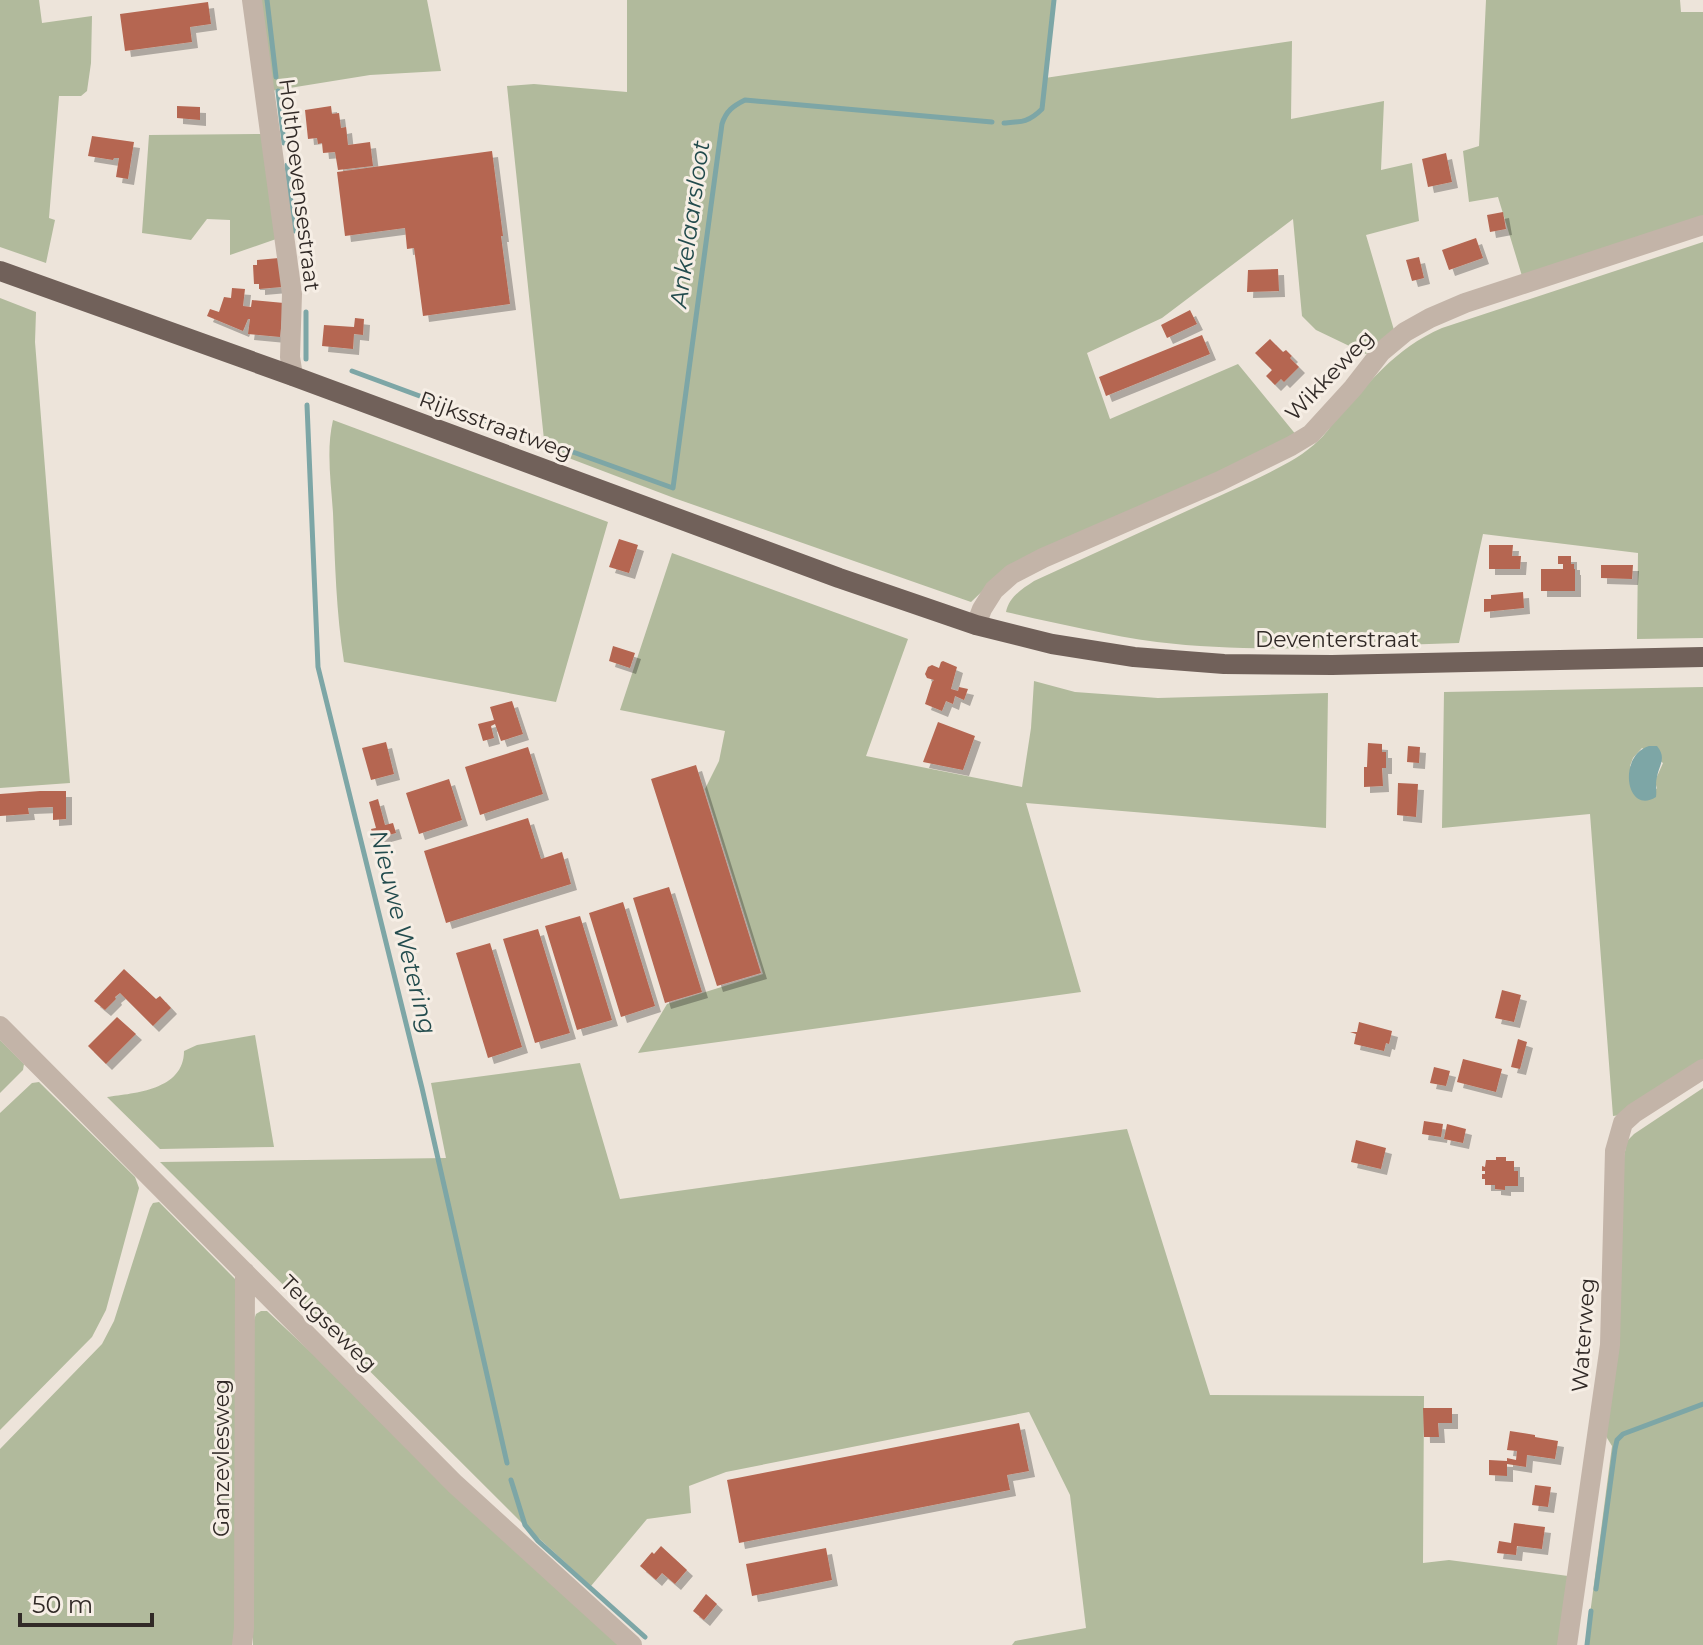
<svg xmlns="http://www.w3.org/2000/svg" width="1703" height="1645" font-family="Montserrat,sans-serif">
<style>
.green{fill:#b1ba9c;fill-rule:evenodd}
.water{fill:#7da6a6}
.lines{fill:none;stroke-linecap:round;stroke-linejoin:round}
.stream{stroke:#7da6a6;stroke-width:5}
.building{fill:#b56651;filter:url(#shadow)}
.minor{stroke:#c3b4a8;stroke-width:20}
.major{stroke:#71615a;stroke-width:20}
.labels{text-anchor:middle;stroke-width:6;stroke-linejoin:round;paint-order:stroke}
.street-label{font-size:22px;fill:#312a27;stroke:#f6eee5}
.water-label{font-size:24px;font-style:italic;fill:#224b4d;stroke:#f6eee5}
</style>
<defs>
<filter id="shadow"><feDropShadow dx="6" dy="6" stdDeviation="0" flood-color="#0004"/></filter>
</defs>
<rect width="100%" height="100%" fill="#ede4da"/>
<path class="green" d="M0,0H39L42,23L92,16L91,63L87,91L81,96H59L49,218L55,220L46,263L0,247Z
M259,0H427L441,71L370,75L271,91Z
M627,0H1054L1045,78L1292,41L1291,119L1384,101L1381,170L1412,163L1419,221L1366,235L1394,330L1366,354L1316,330L1302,316L1293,219L1162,318L1087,353L1110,419L1238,364L1297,436L992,582L971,602L674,498L545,449L507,86L534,84L627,92Z
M1486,0H1680L1681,12H1703V216L1522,276L1498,197L1469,202L1463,151L1479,146Z
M264,134L279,238L230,255V220L207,219L191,240L142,233L149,135Z
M1703,242V638L1637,639L1638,553L1483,534L1459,643C1359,646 1257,654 1157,642C1106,635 1056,623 1006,612C1009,597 1022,589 1034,581L1250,482C1274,470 1300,459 1319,440C1325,435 1330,427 1335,421C1369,383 1394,349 1442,328Z
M0,298L36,312L35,342L70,783L0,788Z
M333,420L608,522L556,702L344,662C336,612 335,562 333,513C331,482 326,450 333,420Z
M672,553L908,639L866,756L1022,787L1031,728L1034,681L1075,692L1158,698L1328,693L1326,828L1026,803L1081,992L638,1053L667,1004L763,974L705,789L719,761L725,731L620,710Z
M1703,687V1069L1635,1113L1613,1116L1590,814L1442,828L1444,692ZM1642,748L1663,763L1655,781L1657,789L1630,766L1633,758Z
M255,1035L274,1147L160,1149L107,1097C135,1093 184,1090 184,1051L197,1045Z
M0,1040L24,1064L23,1070L0,1093Z
M580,1063L620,1199L1127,1129L1210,1395L1424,1396L1423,1563L1449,1560L1568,1576L1558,1645H1012L1015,1641L1086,1628L1070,1495L1029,1412L726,1472L689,1486L691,1513L647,1519L591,1586L521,1522L160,1162L446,1158L431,1083Z
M39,1082L135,1177L139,1188L106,1310L92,1337L0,1430V1113L32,1083Z
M1703,1088V1645H1586L1612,1446L1607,1438V1428L1622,1167L1627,1141L1634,1134Z
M159,1202L235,1279L237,1608L233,1645H0V1449L102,1344L114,1321L150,1208L153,1203Z
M261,1311H267L623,1645H253V1323L256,1314Z"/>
<path class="water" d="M1649,746H1657C1667,758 1659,765 1657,777C1655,784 1657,790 1656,797C1626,816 1617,756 1649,746Z"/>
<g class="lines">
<path class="stream" d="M267,0L276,77
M278,91L284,143
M1004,123C1022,122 1029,122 1042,109L1054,0
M287,165L294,231
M306,312V359
M352,371L536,439
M307,405L318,667L422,1088L507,1463
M559,447L673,488L722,124C726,111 733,106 745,100L992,122
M511,1480L525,1525L538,1541L645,1637
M1596,1589L1615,1449L1617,1440L1623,1434L1703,1404
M1587,1645L1591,1611"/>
</g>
<path class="building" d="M208,2L211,24L190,27L192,42L125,51L120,14Z
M177,106L200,107V120L177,118Z
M331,106L332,114L339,113L341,128L346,127L348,145L370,142L373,166L338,170L335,152L323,153L322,143L318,144L317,138L308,139L305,110Z
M92,136L134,142L128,179L116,177L119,158H114L113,160L88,156Z
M492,151L503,236H501L510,304L423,316L414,248L407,249L405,228L345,236L337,172Z
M1446,153L1452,182L1428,187L1422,159Z
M1503,212L1506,229L1490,232L1487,215Z
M1476,238L1483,258L1449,270L1442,250Z
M1419,257L1424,278L1412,281L1406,260Z
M279,258L282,287L259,289V284H254L253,265H257V260Z
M1278,269L1279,291L1247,292L1248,270Z
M232,288L245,289L243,306L251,307L252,300L284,303L280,337L248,334L250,319H248L243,331L207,316L210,309L219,312L224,297L231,298Z
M1190,310L1197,324L1167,338L1161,325Z
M355,318L364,319L363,335L354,334L353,349L322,346L324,325L354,327Z
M1202,335L1210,354L1106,396L1099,377Z
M1270,339L1283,352L1286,350L1292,356L1290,358L1299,367L1284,382L1281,379L1275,385L1266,376L1272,370L1255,353Z
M619,539L638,545L629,573L609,567Z
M1489,545H1513L1512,556H1521L1520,569H1489Z
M1558,556H1571V564H1574V569H1575V591H1541V569H1563V564H1558Z
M1601,565H1633L1632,579L1601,578Z
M1523,592L1524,608L1484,612V599H1491V595Z
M613,646L635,653L630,668L609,661Z
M943,661L957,667L951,689L958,691L959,687L968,689L964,700L955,696L953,704L946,701L942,711L925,704L932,682L934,680L927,678L925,674L928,667L932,665L939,668L941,662Z
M512,701L523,734L501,741L495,724L491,726L494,738L483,741L478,724L494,720L490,707Z
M938,722L975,736L963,770L923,762Z
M386,742L394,774L371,780L362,748Z
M1368,743L1382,744V752H1386V768H1382L1383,786L1364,787V767H1367Z
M1408,746L1420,747L1419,763L1407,762Z
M528,747L543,794L480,815L465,767Z
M696,765L761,973L717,986L651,779Z
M449,779L462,820L419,834L406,793Z
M1398,783L1418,784L1416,817L1397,815Z
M40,791H66V819L53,820V807L28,808L29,814L0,816V794Z
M378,799L385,825L393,823L396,833L374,839L371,829L376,828L369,802Z
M528,818L541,859L562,852L571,884L446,923L424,851Z
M669,887L702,992L665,1003L633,898Z
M623,902L655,1006L621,1017L589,913Z
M580,916L612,1020L577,1030L545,926Z
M538,929L570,1033L535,1043L503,939Z
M490,943L522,1047L488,1058L456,953Z
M124,969L156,999L160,996L171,1008L153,1026L120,993L115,997L116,999L105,1010L94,1001Z
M1502,990L1521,995L1514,1022L1495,1018Z
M117,1017L136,1034L106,1064L88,1046Z
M1359,1022L1392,1031L1389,1044L1386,1043L1384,1051L1354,1044L1356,1034L1350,1032H1357Z
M1518,1039L1527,1042L1520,1069L1511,1067Z
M1463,1059L1502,1069L1496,1092L1457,1082Z
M1434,1067L1450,1071L1446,1086L1430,1083Z
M1424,1121L1443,1124L1441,1137L1422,1134Z
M1447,1124L1466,1129L1463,1143L1444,1139Z
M1356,1140L1386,1148L1381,1169L1351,1162Z
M1496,1157H1506V1161H1514V1171H1518V1186H1505V1190L1495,1189V1185H1485V1179H1482V1174H1485V1171H1482V1166L1485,1167L1486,1160H1496Z
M1423,1408H1452V1423H1438L1439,1437H1424Z
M1019,1423L1029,1471L1007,1475L1010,1490L739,1543L727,1480Z
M1510,1431L1535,1435V1437L1558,1441L1555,1459L1527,1455L1526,1467L1507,1464V1476L1489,1475V1460L1507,1461V1458L1516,1460L1517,1451L1507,1450Z
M1535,1485L1551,1487L1548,1507L1532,1505Z
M1514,1523L1545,1527L1542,1549L1517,1546L1516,1555L1497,1553L1499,1541L1511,1543Z
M661,1546L687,1570L675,1584L662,1573L656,1580L640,1566L652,1552L654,1554Z
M826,1548L832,1580L752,1596L746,1564Z
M706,1594L717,1604L704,1620L693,1611Z"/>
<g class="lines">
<path class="minor" d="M252,0L292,294L290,357L293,376
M976,625L982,609L994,590L1012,574L1043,558L1220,481L1291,446L1311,434L1353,388L1381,352L1405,332L1430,318L1465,303L1703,225
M0,1026L455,1484L632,1645
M242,1645L244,1628L245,1272
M1567,1645L1610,1345L1615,1151L1623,1123L1634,1113L1703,1069"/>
<path class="major" d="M0,271L293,376L839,578L976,625L1052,644L1134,657L1224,664L1332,665L1703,657"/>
</g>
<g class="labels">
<g class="street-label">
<text transform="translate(300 185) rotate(83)" y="8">Holthoevensestraat</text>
<text transform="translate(1329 375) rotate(-46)" y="8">Wikkeweg</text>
<text transform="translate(496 425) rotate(20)" y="8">Rijksstraatweg</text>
<text x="1337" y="647">Deventerstraat</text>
<text transform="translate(329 1323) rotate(45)" y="8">Teugseweg</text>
<text transform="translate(1583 1335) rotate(-86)" y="8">Waterweg</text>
<text transform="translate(221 1458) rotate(-90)" y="8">Ganzevlesweg</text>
</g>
<g class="water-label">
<text transform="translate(690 224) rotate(-82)" y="8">Ankelaarsloot</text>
<text transform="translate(403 932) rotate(76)" y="8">Nieuwe Wetering</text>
</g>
</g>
<path d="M20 1613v12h132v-12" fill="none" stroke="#312a27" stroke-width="4"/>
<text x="32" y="1613" font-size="24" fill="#312a27" stroke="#f6eee5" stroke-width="6" paint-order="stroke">50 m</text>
</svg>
